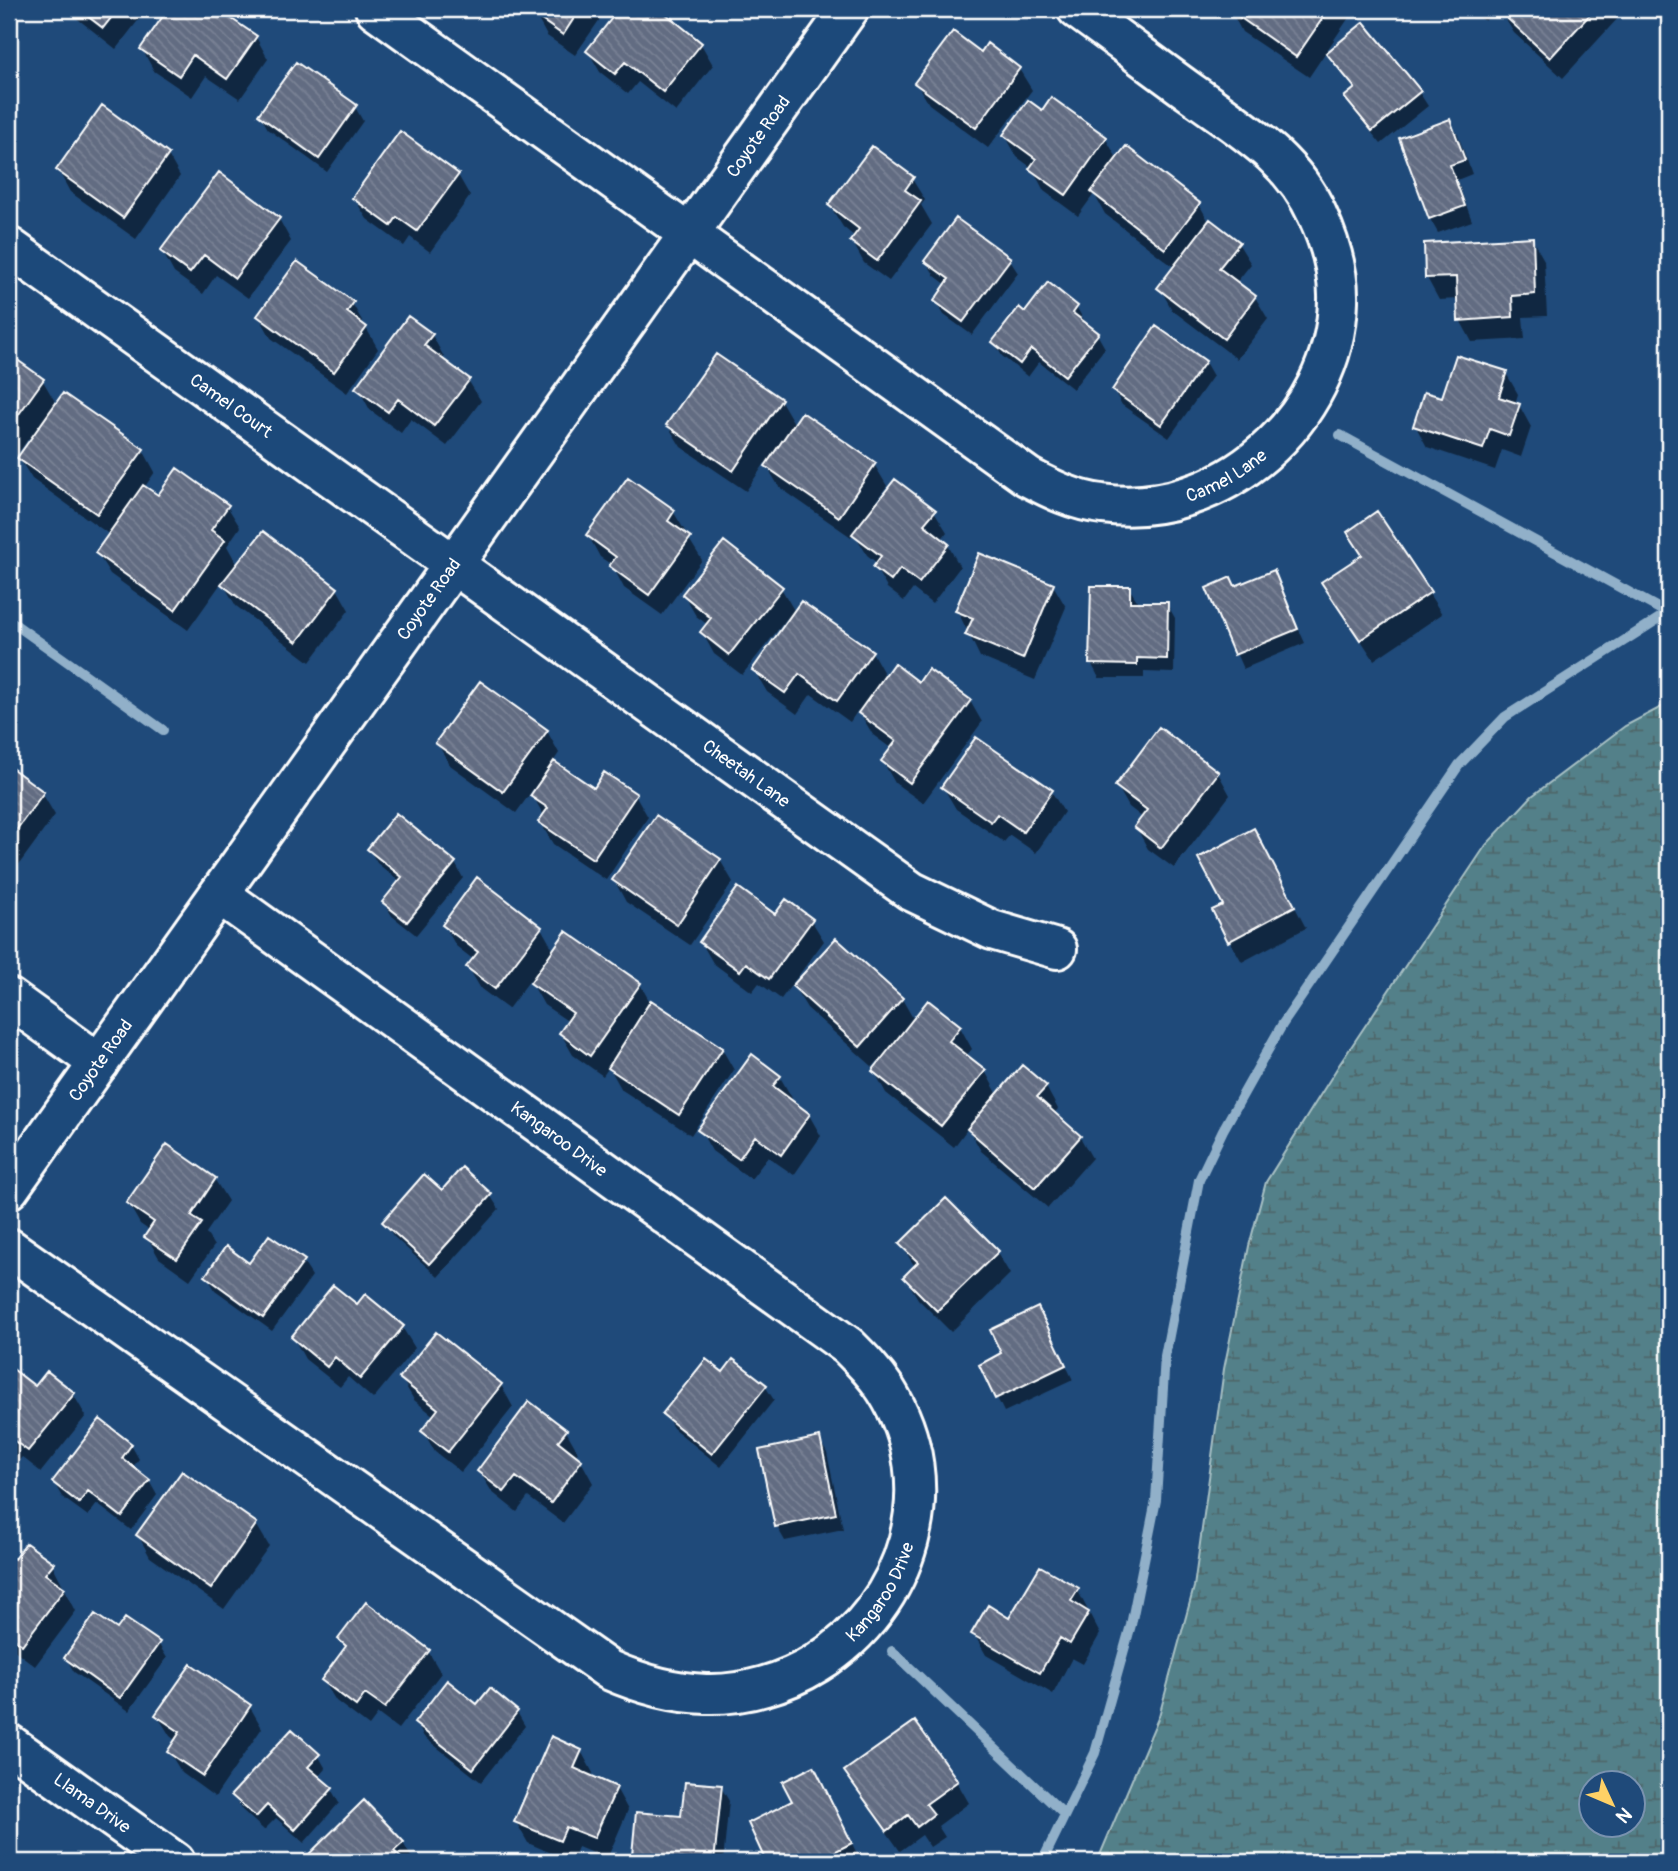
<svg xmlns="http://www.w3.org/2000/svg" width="1678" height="1871" font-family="Pangolin,sans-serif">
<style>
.wetland{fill:url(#wetland-marsh);stroke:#a8c0c4;stroke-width:2;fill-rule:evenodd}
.shadow{fill:#0007}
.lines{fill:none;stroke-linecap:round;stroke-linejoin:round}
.stream{stroke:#91b0c9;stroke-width:10}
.building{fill:url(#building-back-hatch);stroke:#fff;stroke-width:2}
.minor-casing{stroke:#fff;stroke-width:44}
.minor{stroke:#1f4a7a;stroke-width:38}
.labels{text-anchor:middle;stroke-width:5;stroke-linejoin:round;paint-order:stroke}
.street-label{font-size:18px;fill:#fff;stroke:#1f4a7a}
</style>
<defs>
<pattern id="wetland-marsh" width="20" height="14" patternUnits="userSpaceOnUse" patternTransform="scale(1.75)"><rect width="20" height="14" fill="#528089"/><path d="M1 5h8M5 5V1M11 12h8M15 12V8" fill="none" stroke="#4f666a"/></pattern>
<pattern id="building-back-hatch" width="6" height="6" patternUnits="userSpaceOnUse" patternTransform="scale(1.75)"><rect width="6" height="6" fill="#626c82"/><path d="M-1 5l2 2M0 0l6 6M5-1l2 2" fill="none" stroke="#7a8295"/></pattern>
</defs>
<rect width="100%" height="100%" fill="#1f4a7a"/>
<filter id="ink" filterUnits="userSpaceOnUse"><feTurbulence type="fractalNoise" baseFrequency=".0143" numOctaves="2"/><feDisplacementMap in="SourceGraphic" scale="14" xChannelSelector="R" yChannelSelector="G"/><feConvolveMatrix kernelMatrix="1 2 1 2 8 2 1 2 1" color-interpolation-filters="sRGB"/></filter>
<g filter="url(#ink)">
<path class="wetland" d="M1669,703V1862H1097L1159,1716L1194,1587L1224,1369L1249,1246L1266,1182L1339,1065L1486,845L1532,796L1625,726ZM1590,1784H1632V1826H1590Z"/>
<path class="shadow" d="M65,9H147L116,49Z
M170,9H214L256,37L268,59L240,99L206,76L192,97L154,71L142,49Z
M537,9H607L575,55L547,36L535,14Z
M621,9H657L701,44L713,65L676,112L638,82L628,94L600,72L588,51Z
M1230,9H1346L1350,16L1309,77L1242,32Z
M1468,9H1495L1485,21Z
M1504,9H1616L1620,16L1563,78L1514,33L1501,12Z
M1329,53L1419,92L1428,106L1381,144L1354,111L1346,97L1355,90L1337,67Z
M981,54L1019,69L1032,90L988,148L929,104L916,83Z
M355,107L363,121L327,172L268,129L260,115Z
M1043,113L1106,139L1118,160L1199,204L1209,222L1238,243L1251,264L1236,283L1255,297L1268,319L1237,359L1172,310L1160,288L1175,268L1105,214L1094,194L1078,216L1044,191L1032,168L1017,157L1005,135Z
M1450,121L1458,135L1472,174L1457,180L1472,221L1438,233L1430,219L1401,139Z
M168,155L180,176L136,239L70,192L58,170Z
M458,175L470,196L430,252L410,237L404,246L367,219L354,198Z
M912,179L925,200L921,205L932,224L889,281L864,263L852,241L855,237L843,227L830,206Z
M279,219L291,241L248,298L216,275L203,294L174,273L162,251Z
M1532,239L1544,260L1547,316L1523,317L1525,339L1472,342L1460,320L1459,299L1439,300L1427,278L1426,245Z
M1009,259L1018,273L972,335L944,315L936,301L947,285L935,276L926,261Z
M1048,285L1077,308L1085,322L1084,324L1097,334L1105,348L1073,389L1039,362L1028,377L1002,356L994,342L1025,314Z
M352,303L378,349L347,393L271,338L259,316Z
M432,335L444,357L442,360L468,380L481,401L447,446L411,419L401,433L370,410L358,388Z
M9,356L43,381L57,405L143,450L155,472L144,488L158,497L227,506L240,527L227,546L238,566L337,589L349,610L310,662L236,606L222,582L188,630L110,574L97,553L110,535L32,479L19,458L32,440L29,438L17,455L9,449Z
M716,356L781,401L795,425L874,464L887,486L876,501L878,503L934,511L947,532L941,540L948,545L960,567L932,604L913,589L904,601L887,588L875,567L877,563L867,555L854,533L851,537L779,487L765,463L746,491L681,447L668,426Z
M1205,362L1213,376L1169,438L1122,405L1114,391Z
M1506,373L1518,394L1515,404L1519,405L1531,427L1521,457L1502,450L1495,470L1427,447L1415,425L1443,400Z
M673,511L686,533L684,535L689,539L702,560L662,615L624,588L612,565L600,557L588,535Z
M1377,513L1442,614L1374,660L1323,583L1363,556Z
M1273,572L1305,643L1243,669L1208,589L1236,588Z
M1053,585L1066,607L1035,680L980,657L957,610Z
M781,588L795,612L802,603L872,652L886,677L920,684L970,701L982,722L923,803L895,783L883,762L892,749L873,735L858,710L850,722L811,694L797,714L767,692L754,670L791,618L789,616L742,675L714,654L702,632L708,625L696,616L684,595Z
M1129,588L1138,602L1167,604L1175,618L1174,673L1144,672V678H1099L1091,663Z
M547,731L559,753L553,762L594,790L636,796L648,817L606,880L553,844L540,822L544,816L533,796L539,786L537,784L516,813L450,765L437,743Z
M9,768L42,793L55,815L9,878Z
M1218,773L1230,795L1174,868L1148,849L1136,827L1143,818L1129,807L1117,786Z
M943,787L1051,791L1064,812L1036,853L1010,835L1004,842L956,809Z
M656,817L720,860L733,882L690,945L626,902L614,880Z
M369,849L455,863L463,878L416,935L392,916L384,902L400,882L377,863Z
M1266,852L1306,928L1242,962L1230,941L1225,905Z
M775,916L811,920L824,941L781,999L759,983L752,992L713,963L701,942Z
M444,925L541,928L554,951L640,984L651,1004L722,1049L734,1070L691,1135L622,1090L609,1067L603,1076L573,1055L561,1034L569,1022L544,1005L530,980L508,1009L481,989L468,967L474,960L456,946Z
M794,987L902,999L914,1020L960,1027L972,1049L966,1056L985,1071L998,1095L1046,1087L1058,1109L1053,1114L1080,1137L1092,1158L1048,1208L981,1151L968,1128L954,1147L886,1093L874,1071L880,1063L878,1061L873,1067L807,1008Z
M780,1077L792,1098L790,1101L809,1115L821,1136L794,1175L768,1157L751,1179L712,1151L700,1130Z
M167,1146L215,1180L228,1201L206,1233L214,1246L190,1280L159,1258L147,1237L150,1231L140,1224L128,1203Z
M490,1195L499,1209L438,1277L393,1236L385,1222Z
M901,1244L997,1252L1010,1274L951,1332L918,1299L905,1277L915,1267Z
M303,1262L312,1276L272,1331L215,1290L207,1276L249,1266Z
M357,1307L402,1327L415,1348L373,1399L348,1377L340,1387L305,1359L293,1337Z
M1046,1323L1073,1380L1004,1412L981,1365L1003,1354Z
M9,1368L35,1389L73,1394L86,1416L41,1472L22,1457L14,1466L9,1462Z
M723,1374L765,1386L774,1400L721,1467L673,1428L665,1414Z
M401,1378L501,1385L513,1407L461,1472L435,1452L423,1431L434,1416L414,1400Z
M566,1431L578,1452L575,1457L581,1461L593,1483L563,1523L528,1497L517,1512L492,1492L479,1471Z
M819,1439L827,1453L843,1529L785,1541L777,1527Z
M131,1445L139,1459L132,1468L149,1481L157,1495L131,1530L97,1504L88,1516L62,1497L54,1483Z
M256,1524L269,1546L224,1609L150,1557L138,1535Z
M9,1557L14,1562L52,1564L76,1611L35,1666L9,1646Z
M1077,1589L1100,1634L1083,1664L1072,1658L1053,1694L986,1655L974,1634Z
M118,1632L158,1643L167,1658L129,1711L74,1672L66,1658Z
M340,1639L428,1651L441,1673L398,1729L378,1714L369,1726L336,1701L323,1680L346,1650Z
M250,1707L262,1728L215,1797L182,1773L169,1752L176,1741L170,1736L157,1715Z
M478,1707L517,1712L525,1726L481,1782L424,1737L416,1723Z
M581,1751L593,1773L591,1778L616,1788L628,1810L607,1859L578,1847L572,1862L528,1843L516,1822Z
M318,1755L326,1769L318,1778L331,1789L339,1803L304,1843L276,1818L264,1830L242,1810L234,1796Z
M814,1769L826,1790L861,1862H768L750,1824L794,1802Z
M846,1772L957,1782L969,1803L938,1826L945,1837L930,1847L922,1835L900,1851L859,1793Z
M721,1787L729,1801L723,1862H639L634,1854Z
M403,1843L414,1862L304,1861Z"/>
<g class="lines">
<path class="stream" d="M1340,435L1667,613
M9,620L163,730
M892,1651L1065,1815
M1042,1862L1095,1753L1131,1625L1156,1500L1165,1356L1199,1180L1223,1130L1282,1025L1459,765L1505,717L1669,612"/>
</g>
<path class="building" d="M78,9H118L103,28Z
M168,9H217L257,36L227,79L193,55L179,76L140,49Z
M537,9H580L563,35L533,14Z
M619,9H660L702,43L663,92L625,62L615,74L586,51Z
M1228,9H1329L1296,57Z
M1502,9H1595L1550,58L1499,11Z
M1364,22L1421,91L1372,131L1344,97L1355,88L1326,53Z
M953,31L981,52L987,43L1020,68L976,128L914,83Z
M296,62L357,105L319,159L258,115Z
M1051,97L1107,137L1066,195L1029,169L1036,159L1003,135L1028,100L1042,110Z
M102,105L169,154L123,218L56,170Z
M1450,119L1465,160L1450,165L1465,206L1429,219L1399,138Z
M400,131L459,174L417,231L397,217L391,226L352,198Z
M872,146L914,177L905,190L921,201L877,261L850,241L859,229L828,205Z
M1126,146L1200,203L1165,249L1091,192Z
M219,172L280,218L235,278L204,255L190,273L160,251Z
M956,218L1011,258L963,322L934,301L949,279L924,261Z
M1210,219L1240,242L1219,268L1256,296L1224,339L1157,288Z
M1533,237L1535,294L1512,296L1513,317L1458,321L1456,277L1425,278L1424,243Z
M297,261L354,302L347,312L367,327L334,372L257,316Z
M1048,282L1078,306L1073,313L1099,333L1065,376L1031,349L1020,364L992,342L1019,307L1025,312Z
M408,316L433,334L424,345L470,379L434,426L398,399L388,412L355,388Z
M1156,326L1206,361L1161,425L1112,390Z
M9,354L44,379L9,428Z
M716,354L782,399L733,471L666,425Z
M1456,355L1507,371L1499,397L1520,404L1509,436L1490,429L1483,449L1413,426L1424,392L1442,397Z
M63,393L144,449L97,514L17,458Z
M802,412L876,463L839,517L765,466Z
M177,468L229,505L211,530L225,540L175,610L95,553L143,485L158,495Z
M628,477L675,510L668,521L691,537L649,595L609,566L616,557L586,535Z
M895,479L936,510L924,524L949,544L919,583L900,569L891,581L873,567L881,556L852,534Z
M1377,511L1431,592L1360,640L1321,582L1362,555L1347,532Z
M263,531L338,588L297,642L221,584Z
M724,541L783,587L729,655L700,632L711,618L682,594Z
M979,553L1054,584L1023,659L965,635L973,618L955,611Z
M1274,570L1298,629L1234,655L1206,588L1231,577L1235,586Z
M1091,586H1130V602H1168L1167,659L1137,658V665L1089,664Z
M801,601L873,651L837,701L799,674L785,693L752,670Z
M894,663L919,682L928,669L971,700L910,783L881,761L896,741L858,713Z
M480,681L548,730L503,792L435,743Z
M1159,727L1219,772L1161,848L1134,827L1147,810L1115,786Z
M976,737L1053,790L1023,832L997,814L991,822L941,787Z
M554,761L594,788L604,772L637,794L593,859L538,822L548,808L530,796Z
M9,766L44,792L9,840Z
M396,813L456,862L407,922L382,902L402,877L367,849Z
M656,815L721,859L677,925L612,880Z
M1254,828L1295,906L1228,942L1212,910L1223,905L1198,858Z
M477,877L542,927L495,989L466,967L478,952L442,925Z
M738,887L775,914L786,899L813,919L769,979L746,963L740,971L699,942Z
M566,931L641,983L590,1056L559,1033L573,1013L530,983Z
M836,938L903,998L860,1047L792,986Z
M651,1000L723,1048L679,1115L608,1068Z
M928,1000L961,1026L949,1041L986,1070L941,1126L872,1071Z
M752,1054L781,1076L773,1086L810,1114L781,1155L755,1136L739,1159L697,1130Z
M1022,1065L1047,1086L1037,1097L1081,1136L1035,1188L967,1129Z
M167,1144L216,1178L191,1216L202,1223L177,1259L144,1237L154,1222L126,1203Z
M462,1167L492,1194L429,1264L382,1222L424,1174L442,1190Z
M946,1198L999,1251L937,1311L903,1277L918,1262L899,1244Z
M269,1235L305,1260L263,1318L205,1276L226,1246L249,1263Z
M333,1285L357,1304L365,1294L404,1326L360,1379L335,1357L327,1367L291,1337Z
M1038,1307L1066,1365L995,1399L979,1365L1001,1353L990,1330Z
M436,1332L502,1384L448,1452L421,1431L438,1409L399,1378Z
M706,1359L723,1372L733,1359L767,1385L712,1454L662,1414Z
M9,1366L35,1386L47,1371L75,1393L28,1451L9,1437Z
M529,1401L567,1430L558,1441L582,1460L551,1503L516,1477L504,1492L477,1471Z
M100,1419L132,1444L122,1458L150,1480L122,1517L88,1491L79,1503L52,1482Z
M820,1437L836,1514L775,1527L759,1450Z
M182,1471L257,1523L211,1589L136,1535Z
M26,1543L54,1563L45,1574L65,1588L22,1645L9,1635V1555L14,1559Z
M1040,1566L1079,1588L1071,1601L1089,1612L1070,1644L1060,1638L1040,1673L971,1634L988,1605L1009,1618Z
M366,1602L430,1650L385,1708L365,1694L356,1706L321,1680L346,1646L338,1639Z
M95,1614L117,1629L125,1618L160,1642L120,1698L64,1658Z
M191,1664L251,1705L203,1776L167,1752L180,1732L155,1715Z
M447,1680L477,1704L490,1688L518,1711L473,1769L414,1723Z
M915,1721L958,1781L926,1804L934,1814L917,1827L908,1815L887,1831L844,1771Z
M292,1729L320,1754L308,1767L333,1788L295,1830L267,1805L256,1817L231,1795Z
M551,1736L582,1750L574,1768L617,1787L594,1838L566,1827L560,1841L514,1822Z
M814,1766L852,1843L814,1862H766L748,1823L792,1801L782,1782Z
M685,1782L722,1785L714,1862L632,1855L636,1812L681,1816Z
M364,1800L404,1842L394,1851L405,1862H303L302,1861Z"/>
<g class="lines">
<g class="minor-casing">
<g id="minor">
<path id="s1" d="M375,9L1028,477C1051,489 1075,501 1102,504C1221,520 1335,420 1338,301C1339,272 1329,240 1317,214C1292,158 1240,128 1193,94C1154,66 1116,37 1077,9"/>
<path id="s2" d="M9,247L911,891L992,930L1057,949"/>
<path d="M9,998L99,1063"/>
<path id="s3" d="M9,1189L849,9"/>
<path id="s4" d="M9,1248L609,1670C641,1684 672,1693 706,1694C744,1695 785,1683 817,1663C909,1606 946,1485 886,1390C875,1373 862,1360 848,1346L219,894"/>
<path id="s5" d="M9,1744L175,1862"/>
</g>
</g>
<use href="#minor" class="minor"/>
</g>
</g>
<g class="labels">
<g class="street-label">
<text dy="6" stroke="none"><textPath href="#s3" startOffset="1292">Coyote Road</textPath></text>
<text dy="6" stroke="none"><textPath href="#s2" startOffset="273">Camel Court</textPath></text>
<text dy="6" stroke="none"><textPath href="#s1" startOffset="1013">Camel Lane</textPath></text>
<text dy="6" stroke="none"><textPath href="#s3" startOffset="724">Coyote Road</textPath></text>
<text dy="6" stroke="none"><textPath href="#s2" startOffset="906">Cheetah Lane</textPath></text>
<text dy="6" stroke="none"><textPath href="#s3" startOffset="158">Coyote Road</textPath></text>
<text transform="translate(559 1139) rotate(36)" y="6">Kangaroo Drive</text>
<text dy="6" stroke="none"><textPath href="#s4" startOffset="1048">Kangaroo Drive</textPath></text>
<text dy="6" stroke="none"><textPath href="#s5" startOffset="102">Llama Drive</textPath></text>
</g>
</g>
<rect width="1678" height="1871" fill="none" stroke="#1f4a7a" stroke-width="35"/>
<rect x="18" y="18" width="1643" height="1836" fill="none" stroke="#fff" stroke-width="2.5" filter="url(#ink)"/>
<g transform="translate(1612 1804) rotate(134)"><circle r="33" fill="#1f4a7a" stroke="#7992af" stroke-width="2"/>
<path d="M0-5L12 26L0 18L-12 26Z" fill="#ffd166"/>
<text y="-10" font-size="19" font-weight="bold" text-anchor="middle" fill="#ffffff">N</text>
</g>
</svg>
